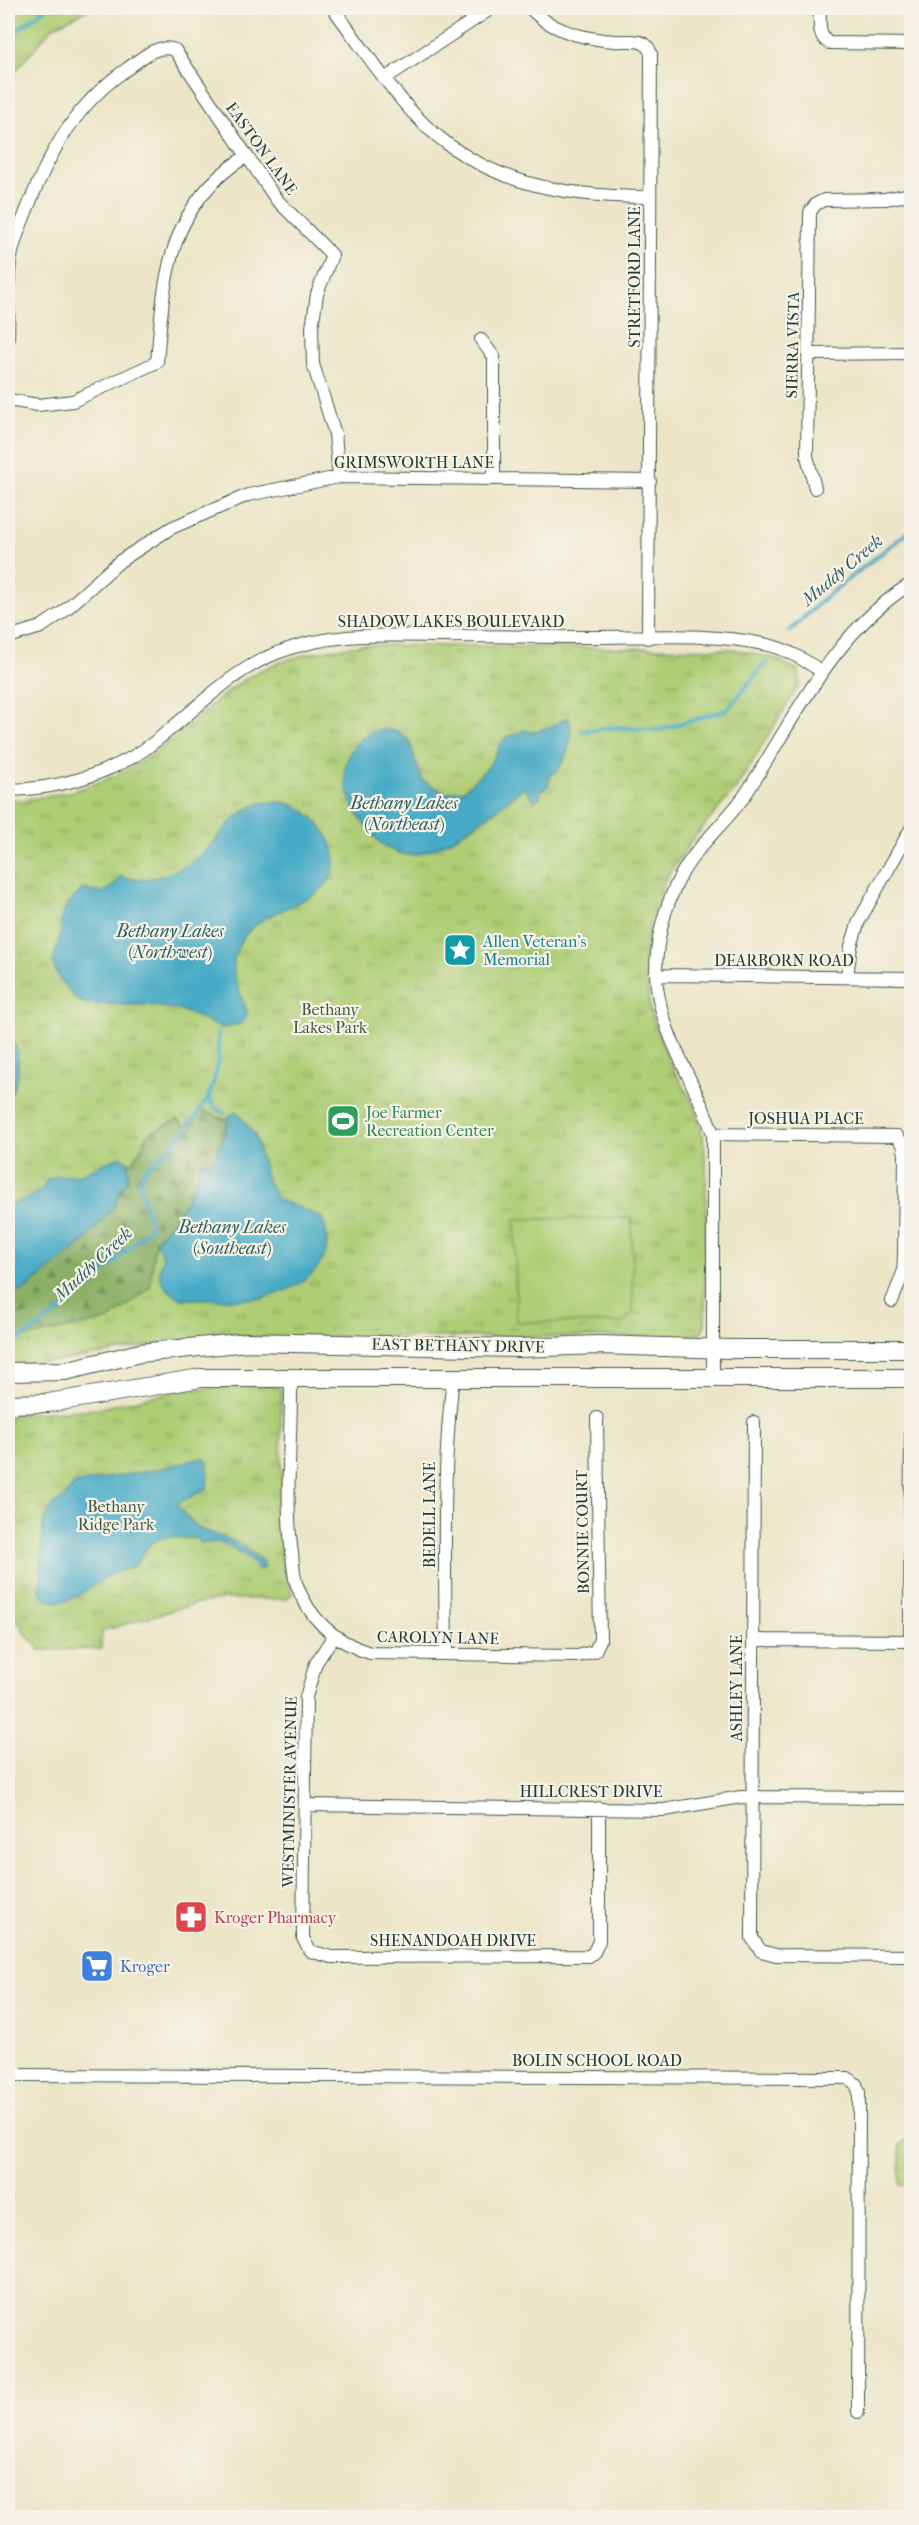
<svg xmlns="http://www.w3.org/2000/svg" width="919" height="2525" font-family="'IM FELL French Canon',serif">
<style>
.grass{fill:url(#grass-tufts);stroke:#668554;stroke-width:1.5}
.forest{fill:url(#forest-firs);stroke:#54764d;stroke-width:1.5}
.pitch{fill:#aecd75;stroke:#668554;stroke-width:1.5}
.water{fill:#46aac6;stroke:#32747d;stroke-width:1.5}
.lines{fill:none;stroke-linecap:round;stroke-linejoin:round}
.stream{stroke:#46aac6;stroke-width:4}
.minor-casing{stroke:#3e564a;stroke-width:14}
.secondary-casing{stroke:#3e564a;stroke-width:20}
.minor{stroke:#fff;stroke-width:12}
.secondary{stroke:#fff;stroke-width:18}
.labels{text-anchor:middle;stroke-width:4.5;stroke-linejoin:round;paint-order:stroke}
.street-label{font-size:16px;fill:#1f3d34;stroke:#f7f3e8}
.culture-label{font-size:16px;fill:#0d838f;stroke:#f7f3e8;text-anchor:start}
.park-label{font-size:16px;fill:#3c5a41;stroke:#f7f3e8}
.leisure-label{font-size:16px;fill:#27864d;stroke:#f7f3e8;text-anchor:start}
.health-label{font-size:16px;fill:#be3a42;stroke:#f7f3e8;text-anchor:start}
.shop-label{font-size:16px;fill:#366cbe;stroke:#f7f3e8;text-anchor:start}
.water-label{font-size:18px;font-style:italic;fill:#2b5e60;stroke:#f7f3e8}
</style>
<defs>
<pattern id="grass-tufts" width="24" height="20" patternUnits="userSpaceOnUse" patternTransform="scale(1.5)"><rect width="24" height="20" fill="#aecd75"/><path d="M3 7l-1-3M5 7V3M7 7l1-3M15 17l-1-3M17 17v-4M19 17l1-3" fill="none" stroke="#8da861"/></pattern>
<pattern id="forest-firs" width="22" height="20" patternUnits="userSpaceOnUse" patternTransform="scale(1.5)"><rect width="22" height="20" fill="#8ab066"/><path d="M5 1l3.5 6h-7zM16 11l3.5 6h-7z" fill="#709055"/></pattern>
</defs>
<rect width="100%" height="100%" fill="#f7f3e8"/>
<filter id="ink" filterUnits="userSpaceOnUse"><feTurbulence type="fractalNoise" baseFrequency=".0167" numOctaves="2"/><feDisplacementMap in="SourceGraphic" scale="12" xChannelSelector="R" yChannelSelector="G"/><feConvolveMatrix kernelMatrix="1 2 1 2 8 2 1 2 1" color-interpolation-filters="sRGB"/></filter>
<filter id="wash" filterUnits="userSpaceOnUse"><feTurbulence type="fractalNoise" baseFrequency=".008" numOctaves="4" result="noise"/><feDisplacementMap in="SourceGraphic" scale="24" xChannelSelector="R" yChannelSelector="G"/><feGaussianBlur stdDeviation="1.35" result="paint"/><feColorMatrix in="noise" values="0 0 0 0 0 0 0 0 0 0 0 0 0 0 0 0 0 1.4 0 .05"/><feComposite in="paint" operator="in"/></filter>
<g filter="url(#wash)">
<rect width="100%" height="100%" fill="#ece5c7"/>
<path class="grass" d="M8,8H91L53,27L8,80Z
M361,645L733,649L774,658L799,671L800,683L737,787L693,839L666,878L650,922L645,962L650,1011L670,1064L696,1108L703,1137L706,1166L705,1324L701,1333L686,1337H223C150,1341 81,1363 8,1365V800C58,800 113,782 154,753C187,730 213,699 247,678C281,657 322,650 361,645Z
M270,1385L281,1389L282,1559L292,1594L286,1599H225L194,1604L102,1631L101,1649L40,1650L24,1632L20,1622L8,1617V1415L96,1409L180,1390Z
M911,2140V2185H900V2145L905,2141Z"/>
<path class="forest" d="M199,1108L228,1121L214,1160L202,1163C192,1192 177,1219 155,1240L150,1288L109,1320L8,1341V1295L26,1289L86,1239L115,1205L120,1190L128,1180V1162H133L149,1133L178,1119L190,1132Z"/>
<path class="pitch" d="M632,1218L633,1312L623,1323L516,1322L515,1219Z"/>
<path class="water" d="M568,717C576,736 568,755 557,772L551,773L548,786L541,790L540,796L535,801L524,787C502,807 441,853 411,855C378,856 347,806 345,777C343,751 366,724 394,731C399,732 405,738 409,740L422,780L444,793L464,790L489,766L504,739L524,730L533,732L548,728Z
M260,803C268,803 279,801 287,803C316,811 345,848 331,877C318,906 257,908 240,943C225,974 240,985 247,1013L242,1023L222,1028L181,1010L147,1005L87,1004L75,999L56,973L53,960L59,941L62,915L67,905L84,888C98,897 113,892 120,876C145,886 177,873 198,857C223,838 226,816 260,803Z
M8,1028C20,1054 23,1074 8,1099Z
M236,1111L255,1135L267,1180L277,1199L321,1217C341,1259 308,1285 270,1296C249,1302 205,1298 182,1299C163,1289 155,1278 163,1257L155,1240C178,1220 193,1192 202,1163L214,1160L225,1135L229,1116Z
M121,1156L128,1162V1180L120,1190L115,1205L86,1239L26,1289L8,1295V1206L30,1197L43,1188L47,1180L55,1176L78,1175Z
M204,1457L208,1464L207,1489L178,1503V1507L198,1528L238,1543L262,1561L264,1567L257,1570C256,1559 225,1541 214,1542C209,1542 206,1544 200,1543L196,1538L164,1537L150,1543L136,1565C129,1569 121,1570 114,1573C92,1582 62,1619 40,1592L43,1523L53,1504L64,1499L74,1484L159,1469Z"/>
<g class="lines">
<path class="stream" d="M8,38L46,8
M790,631L823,599L912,529
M581,732L614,727L659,730L727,710L766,662
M210,1096L214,1108L224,1113
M8,1346C68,1313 100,1274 150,1228C150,1209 136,1194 142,1176C146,1164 156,1161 164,1153C202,1111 222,1092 218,1032"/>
</g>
</g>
<g filter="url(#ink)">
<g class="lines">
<g class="minor-casing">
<path id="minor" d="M333,8C359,43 383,80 413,113C478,183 560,197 650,197
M530,8C551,31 584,39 615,41C623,42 635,39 643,43C648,45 649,49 651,54L648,638
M820,8C820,20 817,36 829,43L912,44
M384,79L492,8
M481,340L494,357V478
M8,341C9,315 7,289 10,264C12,244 21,225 28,207C50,151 76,104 127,69C141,59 156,43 175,50L276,199L332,255L317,294L312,328L313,364L335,434L339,477
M808,354L912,353
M8,400L38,405L73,401L157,362C164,279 167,206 245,157
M815,488L807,456L810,212L816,204L824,200L885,199L912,194
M8,637L41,627L63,612L120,561L171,528L248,495L339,477L650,481
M8,790C52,790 108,775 145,749C189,718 225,673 277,653C328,632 383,635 438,636C484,636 531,637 578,637C640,638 707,631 768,645C787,649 804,660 821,671
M656,975L912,978
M847,977L851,946L859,921L912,827
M713,1134L897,1136L903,1144L905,1154L904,1257L903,1273L892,1301
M291,1376C292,1433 285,1490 291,1546C293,1558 293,1572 296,1583C309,1619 335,1642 370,1653L578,1656L595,1651L600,1640L597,1418
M713,1377V1134C696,1081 657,1031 656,973C656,938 664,908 680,877C696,846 725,824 745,795C795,719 832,633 912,583
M754,1422L752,1938L761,1951L776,1955L912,1956
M333,1637L316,1663L306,1697L303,1938L310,1951L331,1957L589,1956L594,1952L599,1941V1808
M753,1640L912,1641
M910,1641L911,1428
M446,1654C445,1562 442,1469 453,1378
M305,1805L664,1810L741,1797L912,1798
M8,2075L848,2078L856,2084L859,2092L858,2412"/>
</g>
<g class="secondary-casing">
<path id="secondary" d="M8,1372L65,1371L140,1353L248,1342L519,1348L598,1345L730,1349H912
M8,1404L48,1403L201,1378H912"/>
</g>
<use href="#minor" class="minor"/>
<use href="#secondary" class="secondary"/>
</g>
</g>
<defs>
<g id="sight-square" transform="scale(1.725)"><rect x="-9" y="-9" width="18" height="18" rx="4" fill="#0f9aa8" stroke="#f7f3e8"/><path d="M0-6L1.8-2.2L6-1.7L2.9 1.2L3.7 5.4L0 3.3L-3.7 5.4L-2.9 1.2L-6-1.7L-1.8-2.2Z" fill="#fff"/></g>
<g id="stadium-square" transform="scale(1.725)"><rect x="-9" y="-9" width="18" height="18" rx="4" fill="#2e9e5b" stroke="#f7f3e8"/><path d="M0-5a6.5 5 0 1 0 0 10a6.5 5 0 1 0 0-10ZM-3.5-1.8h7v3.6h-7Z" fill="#fff"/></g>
<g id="pharmacy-square" transform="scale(1.725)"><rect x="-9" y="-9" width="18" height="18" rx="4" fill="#e0444e" stroke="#f7f3e8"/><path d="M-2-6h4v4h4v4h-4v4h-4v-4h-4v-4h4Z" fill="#fff"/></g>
<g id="supermarket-square" transform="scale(1.725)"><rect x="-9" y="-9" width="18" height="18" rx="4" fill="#3f7fe0" stroke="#f7f3e8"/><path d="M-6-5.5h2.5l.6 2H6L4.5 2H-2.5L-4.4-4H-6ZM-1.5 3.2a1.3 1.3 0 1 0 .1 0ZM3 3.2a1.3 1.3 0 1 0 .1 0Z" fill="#fff"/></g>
</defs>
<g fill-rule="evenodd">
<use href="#sight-square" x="460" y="950"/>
<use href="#stadium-square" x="343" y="1121"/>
<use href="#pharmacy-square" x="191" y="1917"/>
<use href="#supermarket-square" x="97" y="1966"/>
</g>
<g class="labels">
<g class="street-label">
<text transform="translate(262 148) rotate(54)" y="6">EASTON LANE</text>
<text transform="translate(634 277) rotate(-90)" y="6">STRETFORD LANE</text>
<text transform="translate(792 345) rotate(-89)" y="6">SIERRA VISTA</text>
<text x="414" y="468">GRIMSWORTH LANE</text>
<text x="451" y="627">SHADOW LAKES BOULEVARD</text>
<text x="784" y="966">DEARBORN ROAD</text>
<text x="806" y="1124">JOSHUA PLACE</text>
<text transform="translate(458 1345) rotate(1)" y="6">EAST BETHANY DRIVE</text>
<text transform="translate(429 1515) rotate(-90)" y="6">BEDELL LANE</text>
<text transform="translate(582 1532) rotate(-91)" y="6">BONNIE COURT</text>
<text transform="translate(438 1637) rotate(1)" y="6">CAROLYN LANE</text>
<text transform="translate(736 1688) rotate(-90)" y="6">ASHLEY LANE</text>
<text x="591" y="1797">HILLCREST DRIVE</text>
<text transform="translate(289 1792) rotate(-89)" y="6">WESTMINISTER AVENUE</text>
<text x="453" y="1946">SHENANDOAH DRIVE</text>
<text x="597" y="2066">BOLIN SCHOOL ROAD</text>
</g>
<g class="culture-label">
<text x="483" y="947">Allen Veteran's<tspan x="483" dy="18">Memorial</tspan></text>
</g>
<g class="park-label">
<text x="330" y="1015">Bethany<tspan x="330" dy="18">Lakes Park</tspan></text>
<text x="116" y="1512">Bethany<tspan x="116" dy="18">Ridge Park</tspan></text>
</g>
<g class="leisure-label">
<text x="366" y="1118">Joe Farmer<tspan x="366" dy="18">Recreation Center</tspan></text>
</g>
<g class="health-label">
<text x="214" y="1923">Kroger Pharmacy</text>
</g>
<g class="shop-label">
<text x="120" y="1972">Kroger</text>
</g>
<g class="water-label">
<text transform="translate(842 570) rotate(-40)" y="6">Muddy Creek</text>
<text x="404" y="809">Bethany Lakes<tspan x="404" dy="21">(Northeast)</tspan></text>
<text x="170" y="937">Bethany Lakes<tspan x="170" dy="21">(Northwest)</tspan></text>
<text x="232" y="1233">Bethany Lakes<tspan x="232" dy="21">(Southeast)</tspan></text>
<text transform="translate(93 1264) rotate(-43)" y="6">Muddy Creek</text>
</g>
</g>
<rect width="919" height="2525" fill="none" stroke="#f7f3e8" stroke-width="30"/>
</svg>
